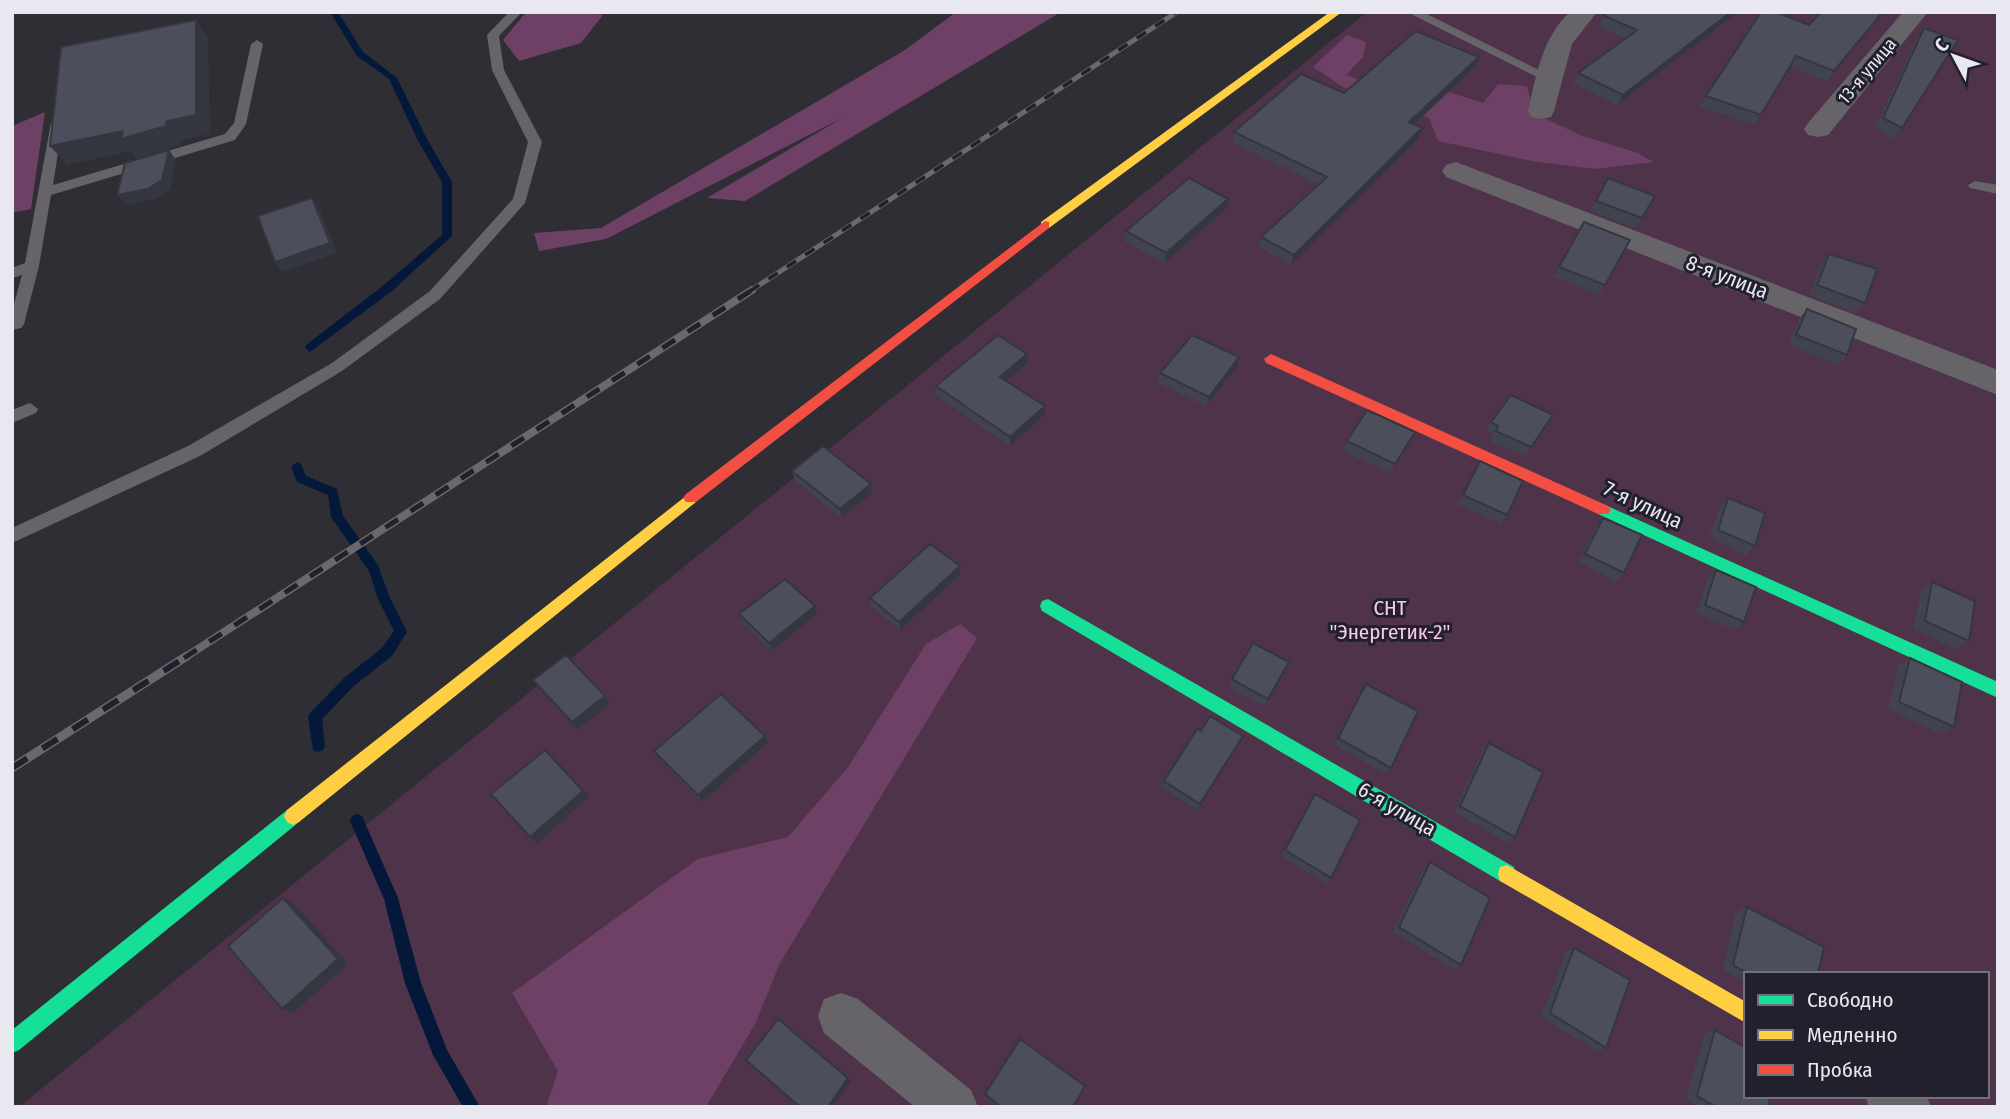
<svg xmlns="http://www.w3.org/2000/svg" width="2010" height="1119" font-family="'Fira Sans Condensed',sans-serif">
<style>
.green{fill:#4e334a;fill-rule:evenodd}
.forest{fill:#6e4066}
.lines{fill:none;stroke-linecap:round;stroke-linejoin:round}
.stream{fill:#041939;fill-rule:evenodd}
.lane{fill:#666468;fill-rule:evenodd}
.street{fill:#666468;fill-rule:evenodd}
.fast{fill:#16e098;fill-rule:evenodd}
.slow{fill:#ffcf43;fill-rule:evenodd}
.jam{fill:#f24e42;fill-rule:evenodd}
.rail-far2-casing{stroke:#6a696c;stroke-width:5}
.rail-far1-casing{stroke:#6a696c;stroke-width:8}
.rail-casing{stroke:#6a696c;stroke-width:9}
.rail-far2{stroke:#23202e;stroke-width:3.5;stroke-dasharray:11;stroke-linecap:butt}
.rail-far1{stroke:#23202e;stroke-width:5;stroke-dasharray:15;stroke-linecap:butt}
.rail{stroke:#23202e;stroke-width:6;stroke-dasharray:18;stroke-linecap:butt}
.wall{fill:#41434f}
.shaded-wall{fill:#353740}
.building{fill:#4c4e5c;stroke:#353740;stroke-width:2}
.labels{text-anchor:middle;stroke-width:6;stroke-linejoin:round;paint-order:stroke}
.far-street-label{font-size:18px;fill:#e9e8f1;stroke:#23202e}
.street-label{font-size:21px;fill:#e9e8f1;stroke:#23202e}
.park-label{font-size:21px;fill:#f9c8ee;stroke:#23202e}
</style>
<rect width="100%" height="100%" fill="#2f2e34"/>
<path class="green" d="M1367,12H1998V1107H19ZM1746,974H1987V1096H1746Z"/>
<path class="forest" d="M526,12H586L603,15L581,43L519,61L503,40Z
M956,12H1061L745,201L707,198L842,118L606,239L539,251L534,233L601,228L905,50Z
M1347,35L1366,42L1363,57L1346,75L1405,96L1422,83L1483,103L1498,84L1527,86L1534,113L1580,135L1638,153L1653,162L1595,169L1537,162L1438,141L1429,118L1343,87L1313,67Z
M45,112L31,209L12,213V126Z
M960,624L977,638L780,963L755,1024L706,1107H546L558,1071L512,993L698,859L788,837L848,767L926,644Z"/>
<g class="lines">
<path class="stream" d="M330,12H338L363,52L397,78L427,139L452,182V236L392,291L310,352L305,348L306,345L384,285L442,235V182L417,139L389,79L357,56Z
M297,462L301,464L306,476L337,489L343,516L378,565L390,598L407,632L392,656L354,686L322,719L325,746L323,750L318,752L313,750L308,717L310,713L344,678L382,648L394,631L378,599L369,571L331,517L328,495L297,482L291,467Z
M357,814L362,816L398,898L421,983L447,1050L480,1107H463L433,1055L405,983L384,899L350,821L352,816Z"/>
<path class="lane" d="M509,12H522L499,36L504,70L542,142L525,203L440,299L342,371L200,456L12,543V528L188,446L332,363L430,291L513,199L528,142L492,70L487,35Z
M1407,12H1423L1555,78L1549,82L1545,81Z
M257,40L263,44L246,124L235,140L51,195L39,266L24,324L21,328L12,330V311L22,275L12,278V268L25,263L51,123L56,122L62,126L53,185L225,134L234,123L251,44Z
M1975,181L1998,185V194L1970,188L1968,185Z
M30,403L38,409L36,413L12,423V410Z"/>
<path class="street" d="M1570,12H1597L1572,44L1554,111L1551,117L1541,119L1531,117L1528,111C1536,77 1542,37 1570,12Z
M1903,12H1928L1828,135L1818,137L1808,135L1804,129L1808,123Z
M1456,162L1998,370V395L1446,177L1442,171L1446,165Z
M841,993L858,999L971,1090L978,1107H915L824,1033L818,1016L824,999Z
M1865,1096H1927L1931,1107H1869Z"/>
<path class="fast" d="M1603,504L1998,682V698L1598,514L1595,510L1598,506Z
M1048,599L1514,867L1516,874L1514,881L1507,883L1500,881L1042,611L1040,606L1042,601Z
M293,807L299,810L302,816L299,822L19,1050L12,1053V1030L287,810Z"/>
<path class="slow" d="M1330,12H1342L1049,228H1041V222Z
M691,492L696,494L699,498L696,502L299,822L293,825L287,822L284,816L287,810Z
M1507,865L1746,1002V1023L1500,881L1498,874L1500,867Z"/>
<path class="jam" d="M1045,221L1049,222V228L696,502H686L683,498L686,494Z
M1271,354L1608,506L1611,510L1608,514H1598L1266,363L1264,359Z"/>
<g class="rail-far2-casing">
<path id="rail-far2" d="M750,291L1177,12"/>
</g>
<g class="rail-far1-casing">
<path id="rail-far1" d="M184,658L752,290"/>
</g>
<g class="rail-casing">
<path id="rail" d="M12,768L187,656"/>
</g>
<use href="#rail-far2" class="rail-far2"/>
<use href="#rail-far1" class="rail-far1"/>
<use href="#rail" class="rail"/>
</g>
<path class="wall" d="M1738,12L1617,105L1573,83L1578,73L1626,38L1599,26L1604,16Z
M1821,12H1884L1827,81L1790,66L1754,125L1700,106L1706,96L1809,25Z
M1924,28L1902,128L1894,139L1875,128L1917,38Z
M1475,67L1414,125L1422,128L1418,139L1291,265L1259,247L1261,237L1318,184L1232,142L1234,132L1344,93Z
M1608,178L1655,196L1636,228L1590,211Z
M1226,209L1164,263L1124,241L1126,231Z
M1584,222L1630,240L1599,295L1554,277Z
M1829,254L1865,303L1856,313L1809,295L1821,264Z
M1807,309L1847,355L1838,365L1788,345L1799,319Z
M1027,364L1007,381L1044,415L1010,446L936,395V386Z
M1237,367L1206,406L1158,383L1160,373Z
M1553,415L1525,456L1490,441L1493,435L1486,431L1491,422Z
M1415,432L1390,473L1343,451L1347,441Z
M1480,461L1507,515L1501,524L1457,504Z
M792,471L871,484L872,493L841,518L795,480Z
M1728,498L1755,546L1746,555L1709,538L1720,507Z
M1603,518L1624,573L1616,581L1578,562L1596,527Z
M960,566V575L900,630L871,606L870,598Z
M1716,570L1744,622L1735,630L1696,613L1708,579Z
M1932,582L1969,641L1956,649L1913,629L1921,591Z
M739,614H817L772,651L742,622Z
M1910,658L1954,727L1941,734L1888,709L1898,666Z
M1289,662L1264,707L1229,687L1232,679Z
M1366,684L1391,768L1386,774L1334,745Z
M1201,731L1243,736L1239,743L1197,811L1162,787L1164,781Z
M765,736L768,743L702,802L659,757L654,751Z
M1489,743L1515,837L1508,843L1454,812L1483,750Z
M1315,794L1331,878L1327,884L1281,856Z
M1430,862L1461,965L1454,969L1393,932L1424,868Z
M1747,907L1818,974H1746V982L1722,969L1736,912Z
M1574,948L1606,1048L1597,1051L1541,1017L1566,952Z
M1715,1030L1768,1107H1700L1686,1099L1704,1034Z
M985,1094L1074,1107H998L985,1097Z"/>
<path class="shaded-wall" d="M1731,12H1738L1617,105L1623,95Z
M1883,12H1884L1827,81L1834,71Z
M196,20L208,39L210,134L181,140L180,145L136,158L131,151L67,165L50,146Z
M1479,57L1475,67L1405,133L1409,122Z
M1422,128L1418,139L1291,265L1294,255Z
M169,150L176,160L170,190L156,199L126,205L117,195Z
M312,198L319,208L337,253L282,272L275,262Z
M1228,199L1226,209L1164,263L1166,253Z
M1027,354V364L1000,386V377Z
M1239,357L1237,367L1206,406L1209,397Z
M1045,406L1044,415L1010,446V437Z
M1415,432L1410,442L1390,473L1395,464Z
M871,484L872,493L841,518L840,509Z
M960,566V575L900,630L899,622Z
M815,606L817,614L772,651L769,643Z
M605,696L610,704L577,730L572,722Z
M765,736L768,743L702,802L698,795Z
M1243,736L1239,743L1197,811L1200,804Z
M583,791L589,797L537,843L530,837Z
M283,898L294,903L348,964L293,1013L282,1009Z
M848,1078L851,1081L832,1107H828Z"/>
<path class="building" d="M1608,12H1731L1623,95L1578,73L1637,30L1604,16Z
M1761,12H1776L1809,25L1821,12H1883L1834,71L1796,56L1761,115L1706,96Z
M196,20V115L167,121L166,126L121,139L123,131L50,146L61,47Z
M1924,28L1958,40L1902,128L1883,118Z
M1416,31L1479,57L1409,122L1422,128L1294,255L1261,237L1327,177L1234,132L1301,74L1344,93Z
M169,150L162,180L148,189L117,195L125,163Z
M1189,178L1228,199L1166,253L1126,231Z
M1608,178L1655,196L1642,218L1596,201Z
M312,198L330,243L275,262L258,216Z
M1584,222L1630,240L1605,285L1559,267Z
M1829,254L1877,269L1865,303L1817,285Z
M1807,309L1856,329L1847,355L1796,335Z
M998,335L1027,354L1000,377L1045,406L1010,437L936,386Z
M1192,335L1239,357L1209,397L1160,373Z
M1511,395L1553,415L1531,447L1496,431L1498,426L1491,422Z
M1367,410L1415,432L1395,464L1347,441Z
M823,446L871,484L840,509L792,471Z
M1480,461L1523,481L1507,515L1463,495Z
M1728,498L1765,513L1755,546L1718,530Z
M1603,518L1642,535L1624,573L1585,554Z
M930,544L960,566L899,622L870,598Z
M1716,570L1756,587L1744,622L1705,605Z
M785,579L815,606L769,643L739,614Z
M1932,582L1975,601L1969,641L1925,621Z
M1253,643L1289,662L1268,699L1232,679Z
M566,655L605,696L572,722L533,680Z
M1910,658L1962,682L1954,727L1899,702Z
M1366,684L1418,711L1391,768L1338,738Z
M721,694L765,736L698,795L654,751Z
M1210,716L1243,736L1200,804L1164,781L1197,729L1201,731Z
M1489,743L1543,772L1515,837L1460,806Z
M545,750L583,791L530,837L491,794Z
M1315,794L1360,820L1331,878L1285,850Z
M1430,862L1490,898L1461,965L1399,927Z
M283,898L338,959L282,1009L228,946Z
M1747,907L1824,947L1818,974H1749L1733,965Z
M1574,948L1630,980L1606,1048L1550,1013Z
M778,1019L848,1078L828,1107H800L746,1060Z
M1715,1030L1746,1048V1096H1771L1768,1107H1716L1697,1096Z
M1020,1039L1085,1086L1073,1107H1001L985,1094Z"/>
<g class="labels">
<g class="far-street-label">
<text transform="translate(1867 71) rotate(-50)" y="6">13-я улица</text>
</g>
<g class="street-label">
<text transform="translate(1727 277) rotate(21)" y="7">8-я улица</text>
<text transform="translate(1643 505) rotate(25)" y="7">7-я улица</text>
<text transform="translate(1397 809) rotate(30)" y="7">6-я улица</text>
</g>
<g class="park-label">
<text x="1390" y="615">СHТ<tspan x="1390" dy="24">"Энергетик-2"</tspan></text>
</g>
</g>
<rect width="2010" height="1119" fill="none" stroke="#e9e8f1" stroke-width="28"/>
<rect x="1744" y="972" width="245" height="126" fill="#23202e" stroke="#72707c" stroke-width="2"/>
<rect x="1758" y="995" width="35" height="10" fill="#16e098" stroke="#72707c" stroke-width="2"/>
<text x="1807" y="1007" font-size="21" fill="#e9e8f1">Свободно</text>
<rect x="1758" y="1030" width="35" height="10" fill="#ffcf43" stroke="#72707c" stroke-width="2"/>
<text x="1807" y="1042" font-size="21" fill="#e9e8f1">Медленно</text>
<rect x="1758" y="1065" width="35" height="10" fill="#f24e42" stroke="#72707c" stroke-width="2"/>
<text x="1807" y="1077" font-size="21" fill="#e9e8f1">Пробка</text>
<g transform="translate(1954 56) rotate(311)" stroke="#23202e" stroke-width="5" paint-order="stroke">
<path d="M0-5L12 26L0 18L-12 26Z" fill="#e9e8f1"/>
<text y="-10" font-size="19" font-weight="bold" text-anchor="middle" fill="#e9e8f1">С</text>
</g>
</svg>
